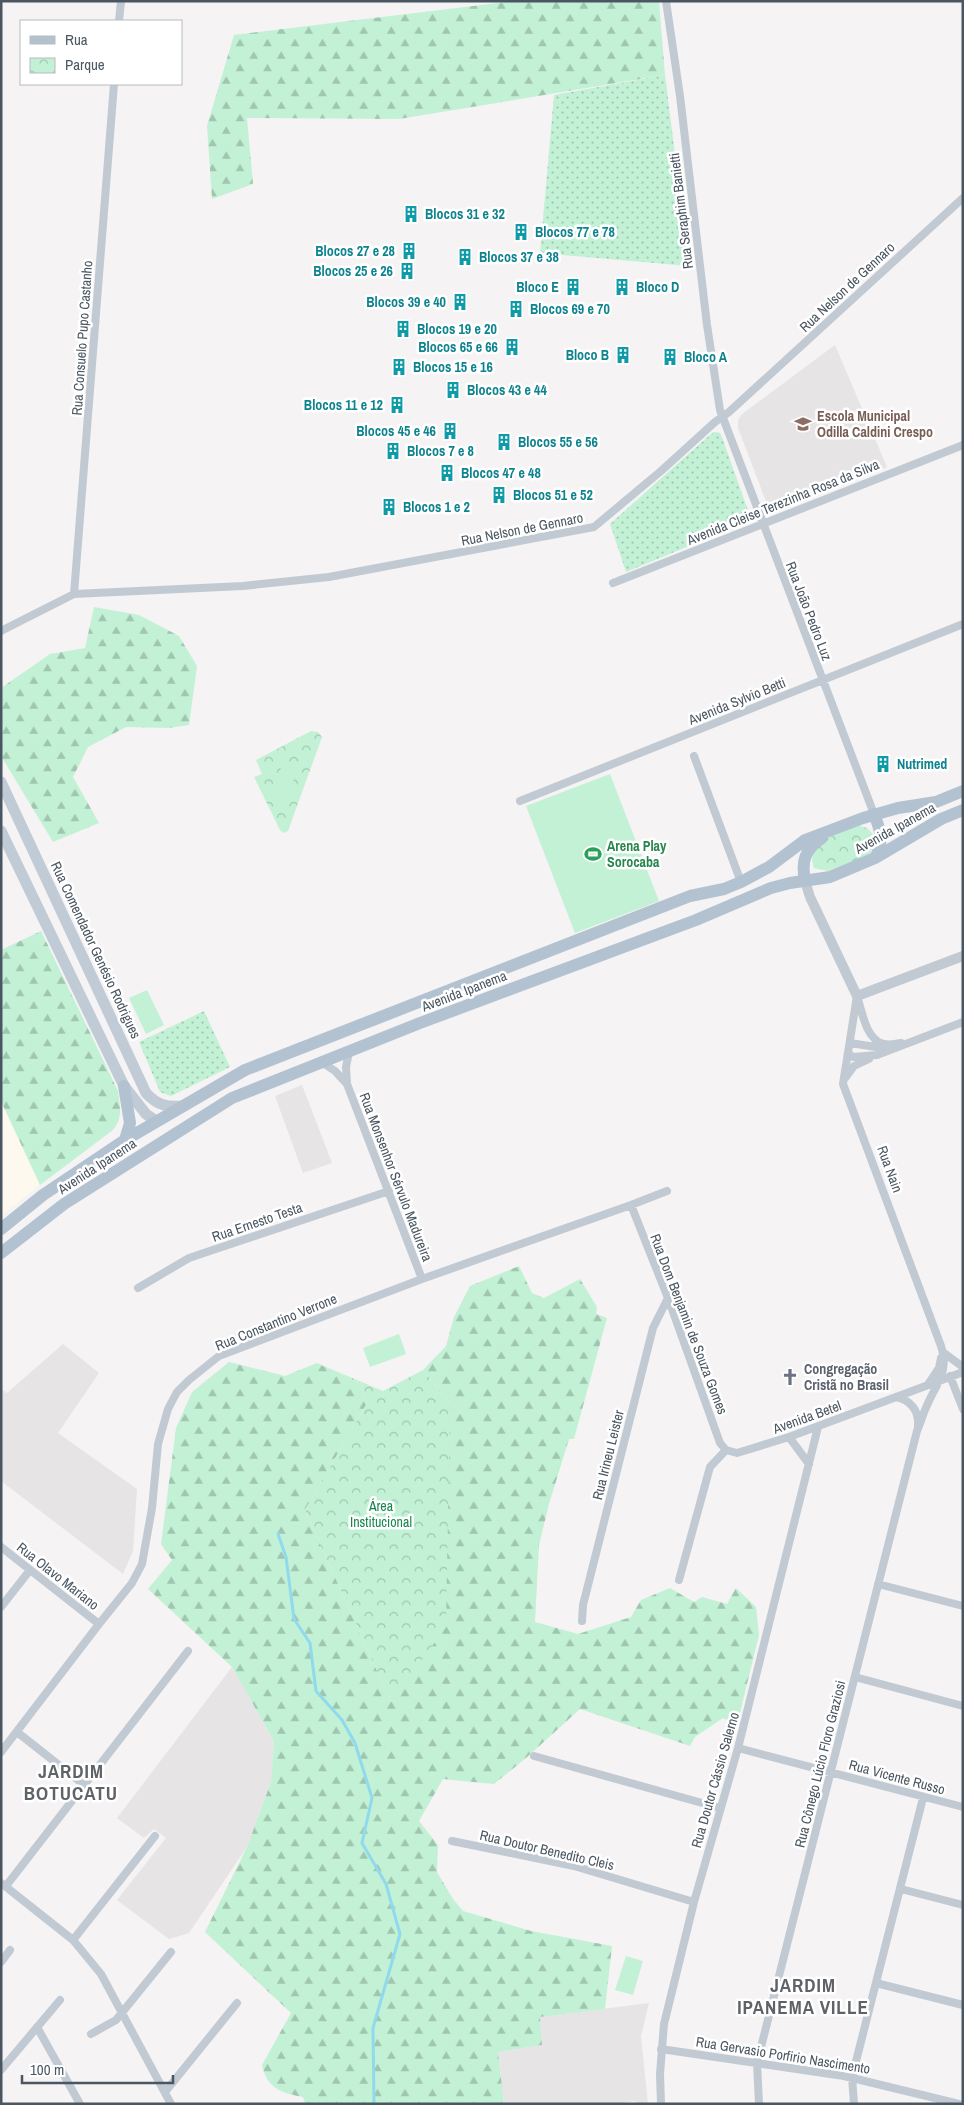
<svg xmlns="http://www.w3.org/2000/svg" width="964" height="2105" font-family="'Archivo Narrow',sans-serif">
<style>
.commercial{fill:#fdf9ef}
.education{fill:#e6e4e5}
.grass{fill:url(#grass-dots)}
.forest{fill:url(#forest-firs)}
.park{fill:url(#park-crowns)}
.pitch{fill:#c3f1d5}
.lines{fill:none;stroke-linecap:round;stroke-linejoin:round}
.stream{stroke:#90daee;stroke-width:3}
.minor{stroke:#c1cad2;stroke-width:8}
.tertiary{stroke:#c1cad2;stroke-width:10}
.secondary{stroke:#c1cbd6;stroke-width:11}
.primary{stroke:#b3c2d1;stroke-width:12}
.labels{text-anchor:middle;stroke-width:5;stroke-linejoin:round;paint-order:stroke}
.street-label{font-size:14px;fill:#4a5661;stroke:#fff}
.culture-label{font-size:14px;font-weight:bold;fill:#0d838f;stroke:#fff;text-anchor:start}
.education-label{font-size:14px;font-weight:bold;fill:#785e54;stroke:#fff;text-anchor:start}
.leisure-label{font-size:14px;font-weight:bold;fill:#27864d;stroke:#fff;text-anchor:start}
.worship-label{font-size:14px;font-weight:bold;fill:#5b616d;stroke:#fff;text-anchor:start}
.park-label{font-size:14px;fill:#17864f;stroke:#fff}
.district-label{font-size:19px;font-weight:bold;letter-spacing:1px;fill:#5f6368;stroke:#fff}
</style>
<defs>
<pattern id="grass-dots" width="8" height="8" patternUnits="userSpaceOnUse" patternTransform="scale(1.25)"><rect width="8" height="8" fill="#c3f1d5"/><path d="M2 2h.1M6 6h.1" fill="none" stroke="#a0c6b0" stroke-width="1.8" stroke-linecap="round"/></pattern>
<pattern id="forest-firs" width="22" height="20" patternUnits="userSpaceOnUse" patternTransform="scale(1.25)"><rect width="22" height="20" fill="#c3f1d5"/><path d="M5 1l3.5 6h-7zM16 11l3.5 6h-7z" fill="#a0c6b0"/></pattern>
<pattern id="park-crowns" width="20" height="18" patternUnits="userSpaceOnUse" patternTransform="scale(1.25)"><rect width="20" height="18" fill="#c3f1d5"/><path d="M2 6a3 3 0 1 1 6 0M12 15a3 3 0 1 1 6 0" fill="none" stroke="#a0c6b0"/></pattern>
</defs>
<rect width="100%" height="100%" fill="#f5f3f3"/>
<path class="commercial" d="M1,1101L40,1185L1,1216Z"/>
<path class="education" d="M835,345L887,467L775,509L767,504L738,428V420L742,414Z
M302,1085L332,1163L303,1173L275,1096Z
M63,1344L99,1373L58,1433L137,1489L133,1551L123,1574L1,1481V1389L7,1393Z
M232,1667L274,1741L271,1782L247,1847L189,1933L169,1939L117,1900L166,1838L154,1829L144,1838L117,1818Z
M649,2003L641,2036L648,2104H637L636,2101L611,2104H504L498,2052L542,2045L540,2017Z"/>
<path class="grass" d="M665,75L689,266L540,253L554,95Z
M716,432L720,433L722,437L751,519L747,522L626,572L610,524L712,433Z
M204,1011L230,1067L171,1096L160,1092L139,1042Z"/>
<path class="forest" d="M515,1H659L665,75L399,119L247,118L253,184L212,199L207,126L234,35Z
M94,607L139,615L179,636L197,666L189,725L169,728L126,727L88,747L73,777L99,823L53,842L1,756V688L50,654L85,648Z
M41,931L118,1091C120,1106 123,1118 113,1130L40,1185L1,1101V950Z
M519,1266L532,1293L544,1298L580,1279L597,1307L596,1314L607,1318L574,1439H569L549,1504L539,1545L535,1622L578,1634L631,1617L641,1600L670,1588L694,1602L702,1597L727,1604L736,1588L756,1607L759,1635L737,1725L723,1718L695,1737L690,1746L580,1709L526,1758L494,1784L443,1779L419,1821L438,1845L437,1872L453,1899L463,1911L531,1931L612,1946L605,2009L540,2017L542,2045L498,2052L504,2104H305L303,2097C282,2093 267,2089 262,2065L291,2013L205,1932L247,1847L271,1782L274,1741L232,1667L148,1589L172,1560L161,1544L176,1428L192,1392L229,1362L285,1376L317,1363L361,1384L366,1405L305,1510L391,1702L450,1403L423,1370L446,1346L454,1317L470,1286Z"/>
<path class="park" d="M311,731L318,732L322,737L288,831L283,833L280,830L254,777L262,774L256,760Z
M857,825L867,828L874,835L875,843L869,855L828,871L814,868C804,842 839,834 857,825Z
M317,1363L383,1391L423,1370L450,1403L446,1627L391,1702L305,1510L366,1405L361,1384Z"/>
<path class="pitch" d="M283,763L298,769L286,799L271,793Z
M610,774L659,901L575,933L526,806Z
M147,990L164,1025L146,1034L129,998Z
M399,1334L406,1354L370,1367L363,1348Z
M626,1956L643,1961L633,1995L615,1990Z"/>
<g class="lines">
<path class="stream" d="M278,1534L286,1557L294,1619L310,1643L316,1691L342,1720L355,1743L372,1798L362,1843L386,1884L400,1934L373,2028L374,2104"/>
<path class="minor" d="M666,1L680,96L707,325L720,410L874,814
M119,21L121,1
M613,583L963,445
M74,594L114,84
M1,631L74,594L243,586L329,577L594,527L661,471L715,422L729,412L963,198
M694,756L741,882
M520,801L963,624
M858,999C862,1013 867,1041 884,1044C889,1045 896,1044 901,1043
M850,1043L876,1047H889
M349,1052L346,1067L347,1084L422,1279
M848,1053L853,1057L877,1055L963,1022
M323,1063L335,1071L347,1084
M846,1077L854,1066L869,1059
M631,1205L668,1298L720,1443L726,1450
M138,1288L189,1258L389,1191
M944,1353L963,1367
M950,1376L963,1409
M929,1383L939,1368L941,1358
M896,1397C911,1400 919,1411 918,1426
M789,1437L809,1464
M726,1450L737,1453L789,1437L963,1372
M1,1547L99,1624
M679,1580L710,1467L726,1450
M878,1584L963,1606
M1,1607L30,1570
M582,1621L583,1605L653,1328L668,1298
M855,1677L963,1706
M17,1732L83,1784
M738,1748L963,1807
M1,1752L99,1624L132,1583L142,1564L152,1508L158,1444L168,1409L177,1392L189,1380L219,1356L422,1279L631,1205L667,1191
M534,1756L720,1808
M452,1841L574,1866L694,1902
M1,1883L73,1940L101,1974L171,2104
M6,1886L188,1651
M901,1889L963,1905
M73,1940L155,1836
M1,1962L10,1950
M876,1983L963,2005
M37,2027L80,2104
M91,2034L116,2020L171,1952
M661,2049L844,2076L959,2104
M1,2070L60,2000
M165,2092L237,2003
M661,2104L660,2074L664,2024L694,1902L738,1748L818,1427
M759,2104L757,2063L917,1431C921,1421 924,1411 929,1401C938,1382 949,1369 941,1346L843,1084L857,996
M854,2104L852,2077L923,1798"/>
<path class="tertiary" d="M805,881L810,897L857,996L963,956"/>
<path class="secondary" d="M1,782L146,1093C157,1105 166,1107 182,1106
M1,831L124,1086L146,1114L156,1121"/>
<path class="primary" d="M874,814C881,831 884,842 875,858
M805,881C801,861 805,849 822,838
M124,1086L130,1123L125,1140
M1,1229L43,1195L125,1140L245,1070L690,896L724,889L741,882L769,867L805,840L863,818L898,808L936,802L963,791
M1,1253L64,1204L232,1098L420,1023L696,920L771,888L790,883L830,877L875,858L941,819L963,810"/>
</g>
<defs>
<g id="building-bare" transform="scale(1.35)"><path d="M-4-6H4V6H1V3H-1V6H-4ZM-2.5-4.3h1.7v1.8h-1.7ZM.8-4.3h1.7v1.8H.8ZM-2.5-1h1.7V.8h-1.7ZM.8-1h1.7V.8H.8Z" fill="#0f9aa8" stroke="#fff" stroke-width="2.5" paint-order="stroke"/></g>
<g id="school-bare" transform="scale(1.35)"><path d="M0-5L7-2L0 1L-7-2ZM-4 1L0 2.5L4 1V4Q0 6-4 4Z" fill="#8d6e63" stroke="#fff" stroke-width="2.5" paint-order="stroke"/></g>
<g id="stadium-bare" transform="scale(1.35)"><path d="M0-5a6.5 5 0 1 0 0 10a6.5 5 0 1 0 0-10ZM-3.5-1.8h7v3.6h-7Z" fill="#2e9e5b" stroke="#fff" stroke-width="2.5" paint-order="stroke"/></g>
<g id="church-bare" transform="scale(1.35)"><path d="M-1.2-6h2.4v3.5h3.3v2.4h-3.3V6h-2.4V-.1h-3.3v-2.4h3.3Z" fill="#6b7280" stroke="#fff" stroke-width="2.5" paint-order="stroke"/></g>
</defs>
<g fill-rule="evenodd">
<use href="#building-bare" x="411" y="214"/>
<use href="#building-bare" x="521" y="232"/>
<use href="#building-bare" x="409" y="251"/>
<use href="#building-bare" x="465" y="257"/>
<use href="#building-bare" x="407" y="271"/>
<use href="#building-bare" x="573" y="287"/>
<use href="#building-bare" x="622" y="287"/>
<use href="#building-bare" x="460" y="302"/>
<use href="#building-bare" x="516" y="309"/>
<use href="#building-bare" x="403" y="329"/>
<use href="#building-bare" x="512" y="347"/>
<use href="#building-bare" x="623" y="355"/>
<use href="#building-bare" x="670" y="357"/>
<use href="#building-bare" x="399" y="367"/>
<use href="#building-bare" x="453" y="390"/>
<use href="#building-bare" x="397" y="405"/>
<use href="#school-bare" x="803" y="424"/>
<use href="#building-bare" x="450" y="431"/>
<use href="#building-bare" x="504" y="442"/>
<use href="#building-bare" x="393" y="451"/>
<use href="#building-bare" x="447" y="473"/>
<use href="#building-bare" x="499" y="495"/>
<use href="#building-bare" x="389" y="507"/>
<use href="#building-bare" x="883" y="764"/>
<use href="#stadium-bare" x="593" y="854"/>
<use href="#church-bare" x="790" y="1377"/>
</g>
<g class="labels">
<g class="street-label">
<text transform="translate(681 211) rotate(-97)" y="5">Rua Seraphim Banietti</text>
<text transform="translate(847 287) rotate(-43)" y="5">Rua Nelson de Gennaro</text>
<text transform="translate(82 338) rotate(-86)" y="5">Rua Consuelo Pupo Castanho</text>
<text transform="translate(783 502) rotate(-22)" y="5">Avenida Cleise Terezinha Rosa da Silva</text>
<text transform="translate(522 529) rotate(-11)" y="5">Rua Nelson de Gennaro</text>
<text transform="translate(809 611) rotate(69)" y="5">Rua João Pedro Luz</text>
<text transform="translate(737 701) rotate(-22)" y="5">Avenida Sylvio Betti</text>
<text transform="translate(895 828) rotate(-29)" y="5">Avenida Ipanema</text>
<text transform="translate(96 950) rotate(65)" y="5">Rua Comendador Genésio Rodrigues</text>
<text transform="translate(464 991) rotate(-21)" y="5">Avenida Ipanema</text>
<text transform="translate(97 1166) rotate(-33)" y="5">Avenida Ipanema</text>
<text transform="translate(890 1169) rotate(70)" y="5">Rua Nain</text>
<text transform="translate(396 1177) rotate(69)" y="5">Rua Monsenhor Sérvulo Madureira</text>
<text transform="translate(257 1222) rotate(-19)" y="5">Rua Ernesto Testa</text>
<text transform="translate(276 1322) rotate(-22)" y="5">Rua Constantino Verrone</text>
<text transform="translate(689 1324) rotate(69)" y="5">Rua Dom Benjamin de Souza Gomes</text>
<text transform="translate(807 1417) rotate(-20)" y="5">Avenida Betel</text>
<text transform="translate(608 1455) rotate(-76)" y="5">Rua Irineu Leister</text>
<text transform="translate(58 1576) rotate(38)" y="5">Rua Olavo Mariano</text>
<text transform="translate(820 1764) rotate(-76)" y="5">Rua Cônego Lúcio Floro Graziosi</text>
<text transform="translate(897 1777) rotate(15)" y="5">Rua Vicente Russo</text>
<text transform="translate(715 1780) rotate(-74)" y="5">Rua Doutor Cássio Salerno</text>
<text transform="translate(547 1850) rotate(13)" y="5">Rua Doutor Benedito Cleis</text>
<text transform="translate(783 2055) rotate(9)" y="5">Rua Gervasio Porfirio Nascimento</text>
</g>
<g class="culture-label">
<text x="425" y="219">Blocos 31 e 32</text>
<text x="535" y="237">Blocos 77 e 78</text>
<text x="395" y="256" text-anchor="end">Blocos 27 e 28</text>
<text x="479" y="262">Blocos 37 e 38</text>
<text x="393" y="276" text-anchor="end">Blocos 25 e 26</text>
<text x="559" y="292" text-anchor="end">Bloco E</text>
<text x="636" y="292">Bloco D</text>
<text x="446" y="307" text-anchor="end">Blocos 39 e 40</text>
<text x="530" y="314">Blocos 69 e 70</text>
<text x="417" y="334">Blocos 19 e 20</text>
<text x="498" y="352" text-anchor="end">Blocos 65 e 66</text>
<text x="609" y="360" text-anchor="end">Bloco B</text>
<text x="684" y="362">Bloco A</text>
<text x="413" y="372">Blocos 15 e 16</text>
<text x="467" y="395">Blocos 43 e 44</text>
<text x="383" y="410" text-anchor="end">Blocos 11 e 12</text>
<text x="436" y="436" text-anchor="end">Blocos 45 e 46</text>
<text x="518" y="447">Blocos 55 e 56</text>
<text x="407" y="456">Blocos 7 e 8</text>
<text x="461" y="478">Blocos 47 e 48</text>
<text x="513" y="500">Blocos 51 e 52</text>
<text x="403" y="512">Blocos 1 e 2</text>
<text x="897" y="769">Nutrimed</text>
</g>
<g class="education-label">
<text x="817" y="421">Escola Municipal<tspan x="817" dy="16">Odilla Caldini Crespo</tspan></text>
</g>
<g class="leisure-label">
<text x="607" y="851">Arena Play<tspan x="607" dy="16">Sorocaba</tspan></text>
</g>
<g class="worship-label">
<text x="804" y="1374">Congregação<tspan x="804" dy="16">Cristã no Brasil</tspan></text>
</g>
<g class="park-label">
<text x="381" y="1511">Área<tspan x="381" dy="16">Institucional</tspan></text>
</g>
<g class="district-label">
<text x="71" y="1778">JARDIM<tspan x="71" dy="22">BOTUCATU</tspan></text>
<text x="803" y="1992">JARDIM<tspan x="803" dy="22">IPANEMA VILLE</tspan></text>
</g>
</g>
<rect width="964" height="2105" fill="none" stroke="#4a5661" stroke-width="5"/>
<rect x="20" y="20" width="162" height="65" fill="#ffffff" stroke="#b7bbc0"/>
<rect x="30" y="36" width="25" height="8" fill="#b3c2d1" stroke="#b7bbc0"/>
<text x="65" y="45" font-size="15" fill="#4a5661">Rua</text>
<rect x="30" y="58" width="25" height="15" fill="url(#park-crowns)" stroke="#b7bbc0"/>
<text x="65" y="70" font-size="15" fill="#4a5661">Parque</text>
<path d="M22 2075v8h151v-8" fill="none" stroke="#4a5661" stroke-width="2.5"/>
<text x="30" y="2075" font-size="15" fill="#4a5661" stroke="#ffffff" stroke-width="4" paint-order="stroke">100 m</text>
</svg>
